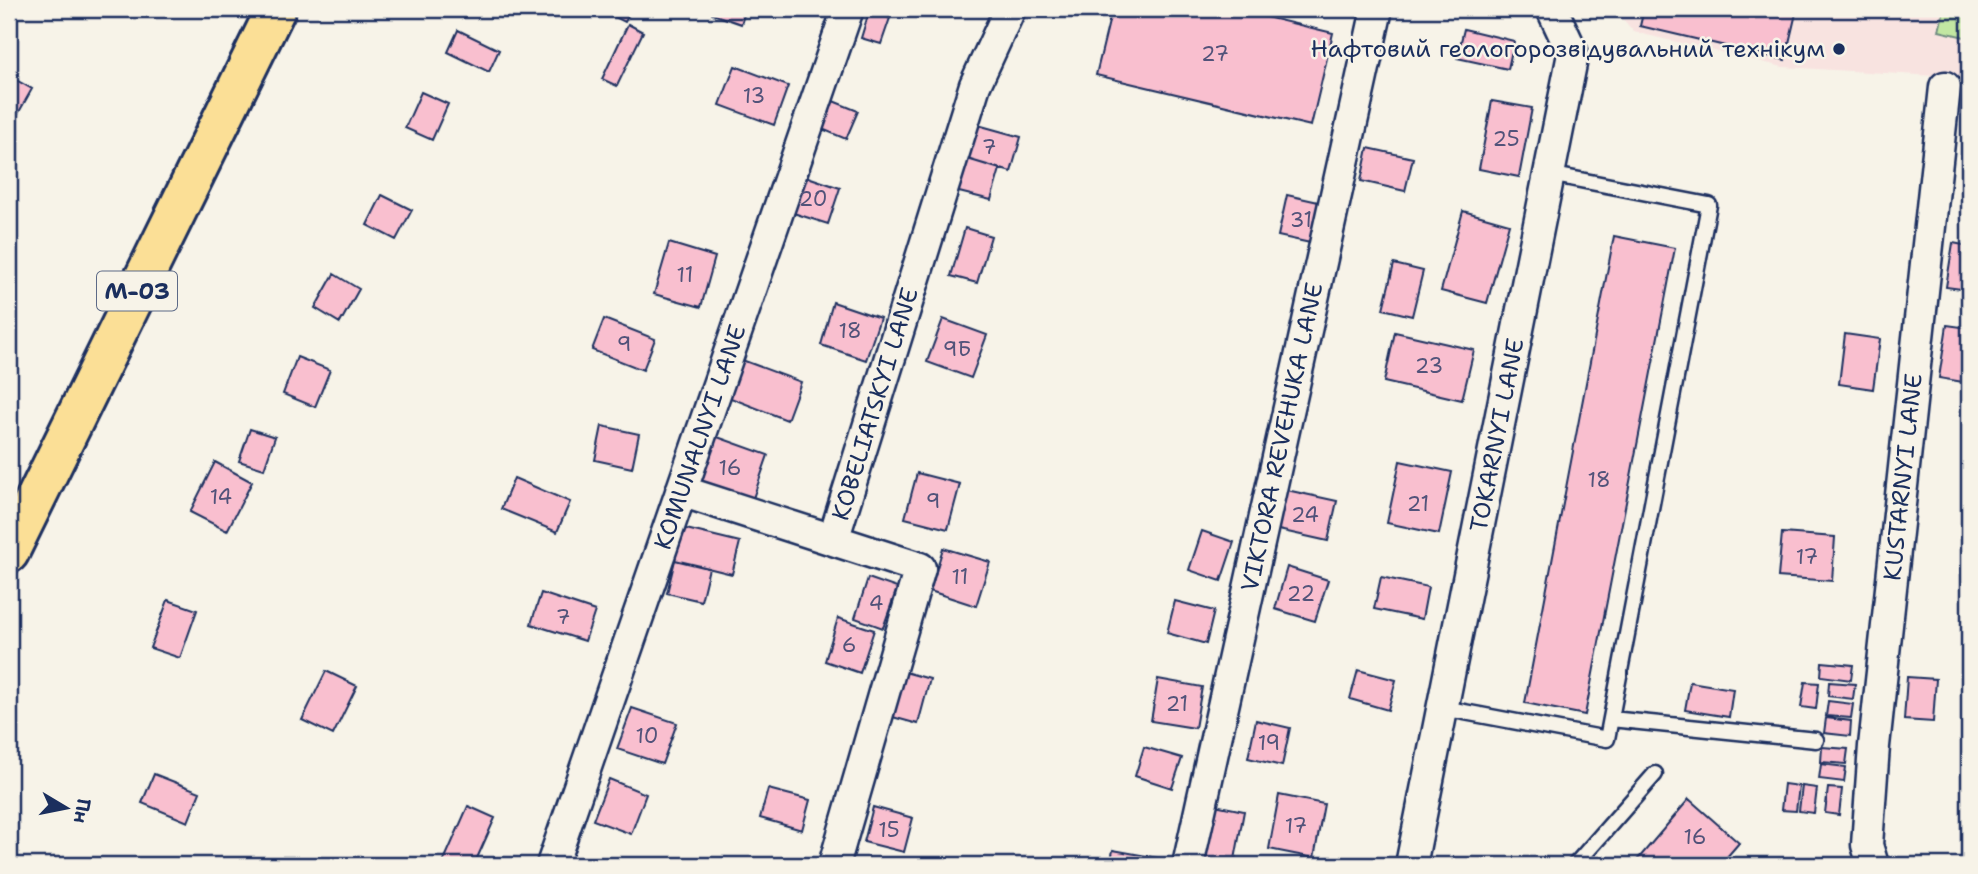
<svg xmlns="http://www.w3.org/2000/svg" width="1978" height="874" font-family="'Shantell Sans',sans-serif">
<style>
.built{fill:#f8e3e0}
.green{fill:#c2e7a2;stroke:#6e8b80;stroke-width:2}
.building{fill:#f9bfcf;stroke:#1b2f5e;stroke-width:2}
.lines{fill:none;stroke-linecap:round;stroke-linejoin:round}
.lane-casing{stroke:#1b2f5e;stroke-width:19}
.street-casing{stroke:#1b2f5e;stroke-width:35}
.highway-casing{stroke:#1b2f5e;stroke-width:44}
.lane{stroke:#f7f3e8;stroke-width:14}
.street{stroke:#f7f3e8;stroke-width:30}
.highway{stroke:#fbdf96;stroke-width:38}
.poi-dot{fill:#1b2f5e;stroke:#f7f3e8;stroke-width:2.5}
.labels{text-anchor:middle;stroke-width:5;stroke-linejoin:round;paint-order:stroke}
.number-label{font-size:21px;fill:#52537a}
.shield{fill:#f7f3e8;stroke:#5d6a87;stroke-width:2}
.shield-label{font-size:23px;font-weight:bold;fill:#1b2f5e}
.poi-label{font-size:24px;fill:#1b2f5e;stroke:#f7f3e8;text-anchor:end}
.street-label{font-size:24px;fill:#1b2f5e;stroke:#f7f3e8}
</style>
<rect width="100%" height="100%" fill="#f7f3e8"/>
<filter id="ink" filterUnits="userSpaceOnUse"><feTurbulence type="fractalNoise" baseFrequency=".0143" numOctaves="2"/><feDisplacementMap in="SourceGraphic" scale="14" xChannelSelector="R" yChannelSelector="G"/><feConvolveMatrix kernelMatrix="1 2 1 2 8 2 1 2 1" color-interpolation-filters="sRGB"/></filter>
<g filter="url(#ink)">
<path class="built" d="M1614,9H1969V78L1783,67L1634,32Z"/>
<path class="green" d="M1944,9H1969V38L1939,31Z"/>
<path class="building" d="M599,9H632L625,22Z
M714,9H746L741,24L712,14Z
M1112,9H1233L1333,33L1311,126L1096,75Z
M1644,9H1797L1785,60L1640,26Z
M869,12L890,18L881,44L861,38Z
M628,24L643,32L617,86L602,79Z
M1464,29L1514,41L1508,69L1457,58Z
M458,30L499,50L489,72L448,52Z
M735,66L788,86L774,125L720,105Z
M9,76L32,89L15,119L9,115Z
M421,92L448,104L432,140L405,128Z
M833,101L858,111L846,139L822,129Z
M1492,101L1532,108L1519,177L1479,169Z
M967,122L1021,137L1011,172L957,156Z
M1368,148L1413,158L1405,191L1361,181Z
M964,158L1000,169L991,200L955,191Z
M799,174L840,188L828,224L787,211Z
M382,195L412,210L396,240L367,225Z
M1287,195L1323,203L1315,244L1278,236Z
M1463,211L1509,224L1487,303L1441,291Z
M965,228L991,236L977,283L951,276Z
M1614,236L1675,248L1585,715L1525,703Z
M669,243L715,257L701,307L654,294Z
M1953,243L1969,246V290L1946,287Z
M1394,264L1423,271L1412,316L1383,309Z
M334,274L359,289L340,323L315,308Z
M833,302L880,318L866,360L821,345Z
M604,319L655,339L643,370L592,350Z
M943,319L987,335L971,378L927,362Z
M1947,325L1969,328V383L1939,378Z
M1395,332L1474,350L1462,400L1384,382Z
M1845,334L1880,339L1873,389L1839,384Z
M297,357L330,370L315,407L283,394Z
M742,360L801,382L787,420L728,397Z
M602,426L639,434L632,468L595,460Z
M250,429L275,437L264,469L239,461Z
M709,434L768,455L752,501L693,481Z
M1400,461L1452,472L1439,534L1387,523Z
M215,462L252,482L227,531L190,512Z
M917,473L960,484L948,529L905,518Z
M514,478L570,502L557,532L501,509Z
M1282,489L1337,501L1328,541L1274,529Z
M682,528L740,542L732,574L675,560Z
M1202,531L1234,542L1221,581L1189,570Z
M1782,533L1835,537L1832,581L1778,577Z
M943,548L990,562L976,606L930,591Z
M675,560L709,568L701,601L667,593Z
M1287,567L1328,580L1315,621L1275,609Z
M1381,577L1428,587L1422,619L1374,609Z
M868,578L897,588L883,628L855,618Z
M541,593L595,611L585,641L531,624Z
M168,600L197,610L180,658L150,648Z
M1175,601L1214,611L1206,644L1167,633Z
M838,618L874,630L860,673L825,661Z
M1822,662L1853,665L1851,680L1821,676Z
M1358,670L1396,680L1388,710L1350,699Z
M326,671L357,686L333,735L302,720Z
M901,671L930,679L918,724L889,716Z
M1907,677L1936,679L1933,722L1904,720Z
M1158,679L1202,687L1195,728L1151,721Z
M1690,682L1733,689L1729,717L1685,710Z
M1805,682L1819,683L1816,709L1801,707Z
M1829,682L1855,684L1853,699L1828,696Z
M1828,701L1853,704L1851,718L1826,716Z
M632,708L677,723L662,764L617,749Z
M1826,718L1851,721L1850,736L1824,733Z
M1256,720L1290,728L1282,766L1248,758Z
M1144,747L1182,758L1172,788L1135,776Z
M1822,747L1848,749L1846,764L1821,762Z
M1821,764L1846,767L1844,782L1819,779Z
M154,774L200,792L188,822L142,803Z
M609,779L646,794L631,834L593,820Z
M1784,784L1799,786L1796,811L1781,810Z
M1802,786L1817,788L1814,813L1799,811Z
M1828,788L1842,789L1839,815L1825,813Z
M768,789L810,800L802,830L760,818Z
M1279,795L1324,804L1314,858L1269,849Z
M1689,799L1739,843L1720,865H1633Z
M1215,805L1244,811L1234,865H1204Z
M468,806L495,818L474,865H442Z
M873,807L913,818L904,852L864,842Z
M1113,850L1158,858L1157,865H1110Z
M573,858L607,865H571Z"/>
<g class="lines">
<g class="lane-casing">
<path id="lane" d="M1443,708L1607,739L1709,205L1549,174
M1611,719L1816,740
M1575,865L1655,774"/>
</g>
<g class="street-casing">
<path id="street" d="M681,491L833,540
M552,865L848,9
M834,865L920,568L833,540L975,85L1010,9
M1188,865L1377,9
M1411,865L1573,54L1552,9
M1873,865L1867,845L1874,746L1945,87"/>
</g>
<g class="highway-casing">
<path id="highway" d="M9,553L276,9"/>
</g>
<use href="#lane" class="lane"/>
<use href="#street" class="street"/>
<use href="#highway" class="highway"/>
</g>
</g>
<circle class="poi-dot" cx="1839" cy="49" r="7"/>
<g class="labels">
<g class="number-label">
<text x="1215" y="61">27</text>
<text x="754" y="103">13</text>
<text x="1506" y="146">25</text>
<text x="989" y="154">7</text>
<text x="813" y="206">20</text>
<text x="1301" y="227">31</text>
<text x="685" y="282">11</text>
<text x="850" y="338">18</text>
<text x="624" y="351">9</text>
<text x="957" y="356">9Б</text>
<text x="1429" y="373">23</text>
<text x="730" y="475">16</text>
<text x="1599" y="487">18</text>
<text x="221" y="504">14</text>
<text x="933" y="508">9</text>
<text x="1418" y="511">21</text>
<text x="1305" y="522">24</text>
<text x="1807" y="564">17</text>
<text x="960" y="584">11</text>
<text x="1301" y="601">22</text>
<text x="876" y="610">4</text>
<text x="563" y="624">7</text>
<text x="849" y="652">6</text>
<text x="1177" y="711">21</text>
<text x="647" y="743">10</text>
<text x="1269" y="750">19</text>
<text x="1296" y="833">17</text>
<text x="889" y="837">15</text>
<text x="1695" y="844">16</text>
</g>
<rect class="shield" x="97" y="271.5" width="80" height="39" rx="5"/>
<g class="shield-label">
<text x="137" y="299">М-03</text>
</g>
<g class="poi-label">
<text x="1825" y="57">Нафтовий геологорозвідувальний технікум</text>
</g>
<g class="street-label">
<text transform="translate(875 404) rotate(-73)" y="8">KOBELIATSKYI LANE</text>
<text transform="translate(1497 435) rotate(-79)" y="8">TOKARNYI LANE</text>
<text transform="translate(700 437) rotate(-71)" y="8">KOMUNALNYI LANE</text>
<text transform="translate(1282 437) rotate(-78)" y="8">VIKTORA REVEHUKA LANE</text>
<text transform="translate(1903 477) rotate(-84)" y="8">KUSTARNYI LANE</text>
</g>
</g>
<rect width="1978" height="874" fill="none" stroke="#f7f3e8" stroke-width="35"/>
<rect x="18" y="18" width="1943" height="839" fill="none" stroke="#1b2f5e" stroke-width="2.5" filter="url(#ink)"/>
<g transform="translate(66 808) rotate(100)" stroke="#f7f3e8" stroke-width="5" paint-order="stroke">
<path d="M0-5L12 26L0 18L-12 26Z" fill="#1b2f5e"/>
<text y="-10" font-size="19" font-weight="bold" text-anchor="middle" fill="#1b2f5e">Пн</text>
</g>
</svg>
